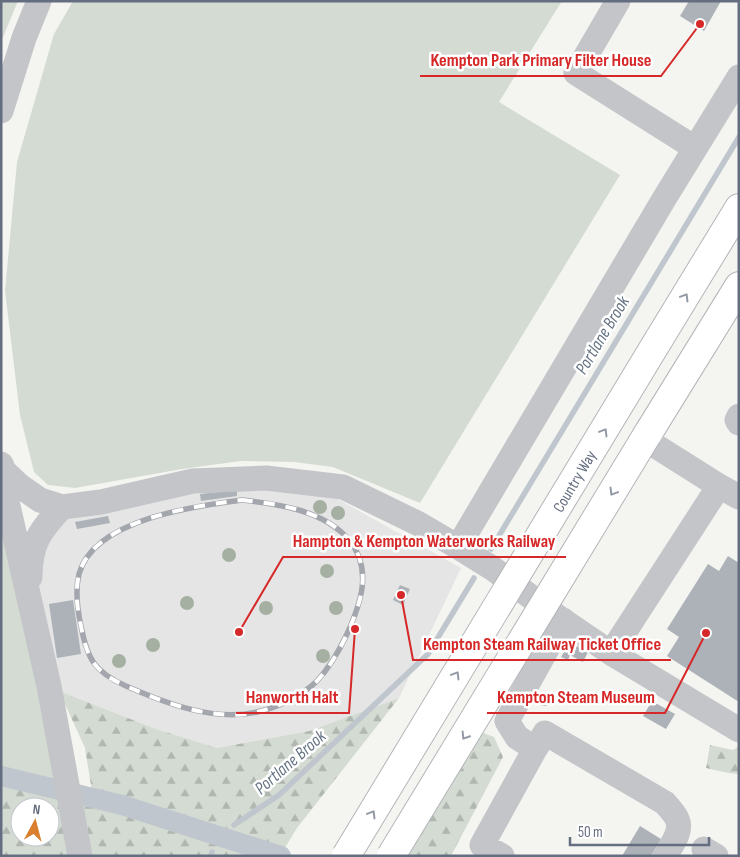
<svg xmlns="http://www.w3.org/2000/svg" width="740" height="857" font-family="'Sofia Sans Condensed',sans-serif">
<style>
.built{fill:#e4e5e4}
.grass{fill:#d4dbd2;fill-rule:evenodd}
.forest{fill:url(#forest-firs);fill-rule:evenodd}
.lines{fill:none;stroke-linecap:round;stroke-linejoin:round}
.stream{stroke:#c0c6cd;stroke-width:5.5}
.canal{stroke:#c0c6cd;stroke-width:20}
.building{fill:#adb2b8}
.highway-casing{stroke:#b3b5b9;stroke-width:30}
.minor{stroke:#c3c5c9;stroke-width:25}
.highway{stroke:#fff;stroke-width:28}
.rail-casing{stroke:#a3a6ad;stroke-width:5.5}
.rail{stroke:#fff;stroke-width:4;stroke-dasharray:11;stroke-linecap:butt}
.highway-bridge-casing{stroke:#b3b5b9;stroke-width:30;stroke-linecap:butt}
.highway-bridge{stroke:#fff;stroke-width:28}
.tree{fill:#a5b0a3}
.oneway{stroke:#939aa6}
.labels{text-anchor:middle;stroke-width:5;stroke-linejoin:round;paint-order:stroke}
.street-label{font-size:16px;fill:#656e80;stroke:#fff}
.water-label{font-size:18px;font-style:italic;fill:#667485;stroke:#fff}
.leader{fill:none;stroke:#d62828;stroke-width:2}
.callout-dot{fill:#d62828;stroke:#fff;stroke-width:2}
.callout-label{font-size:18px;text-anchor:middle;font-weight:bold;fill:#d62828;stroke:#fff;stroke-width:5;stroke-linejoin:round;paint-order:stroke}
</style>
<defs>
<pattern id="forest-firs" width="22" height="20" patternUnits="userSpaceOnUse" patternTransform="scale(1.25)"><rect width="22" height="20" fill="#d4dbd2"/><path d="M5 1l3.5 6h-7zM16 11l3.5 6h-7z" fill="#b0b6b0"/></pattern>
</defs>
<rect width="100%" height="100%" fill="#f4f5f1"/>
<path class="built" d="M262,485L334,497L461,568L399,698L309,731L217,748L156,729L59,691L34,572L59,517L185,490Z"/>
<path class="grass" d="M1,1H18L1,42Z
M73,1H562L499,102L620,175L420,503L333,467L294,462L241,461L182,469L75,488L48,485L34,472L20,415L5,291L17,162L54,34Z
M1,511L80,856H1ZM20,807H50V837H20Z"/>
<path class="forest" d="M59,691L156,729L217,748L309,731L399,698L297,828L280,856H1V772L30,788L94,804L85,748ZM20,807H50V837H20Z
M481,732L494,737L503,757L451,856H407Z
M710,745L733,750L739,746V774L728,773L706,768Z"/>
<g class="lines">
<path class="stream" d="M491,549L739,137
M234,825L279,795L428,654L474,578
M211,856L212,852"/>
<path class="canal" d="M1,776L122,805L281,856"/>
</g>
<path class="building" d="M689,1H721L704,31L680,16Z
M237,490V496L201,501L200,494Z
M108,516L110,523L77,529L75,522Z
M728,556L739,563V702L667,656L679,637L667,629L708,564L719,571Z
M400,585L410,589L403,605L393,600Z
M73,600L81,654L57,658L49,604Z
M566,640L588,652L583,662L570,655L568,660L561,657L564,652L561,650Z
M652,701L675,714L666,729L643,716Z
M640,826L661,839L651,856H622Z"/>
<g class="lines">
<g class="highway-casing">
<path id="highway" d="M659,339L739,208
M647,435L739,286"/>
</g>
<path class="minor" d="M618,1L576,73L695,148
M1,111L24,38L39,1
M739,416L737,420L739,423
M654,445L719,486
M1,464L4,471L20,486L40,500L62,507L101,502L193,481L266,478L343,487L419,524L458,547L492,568L558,617L611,653L739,730
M1,475L49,686L80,856
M458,547L664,199L739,77
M30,577C30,544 40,530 62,507
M563,620L507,721L517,737L535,749L545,733L665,803C669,808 675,814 677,819C683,831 671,846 665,856
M611,653L719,486L739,497
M704,849L716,856
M502,856L482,845L535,749"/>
<use href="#highway" class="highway"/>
<g class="rail-casing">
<path id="rail" d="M242,500C278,504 324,510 349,540C373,569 361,603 347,634C339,651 330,667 317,681C303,695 277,708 257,712C214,722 165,703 126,686C94,672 87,658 81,626C77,608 75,591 79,574C94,519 195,506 242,500Z"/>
</g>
<use href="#rail" class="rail"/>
<g class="highway-bridge-casing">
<path id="highway-bridge" d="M346,856L659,339
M391,856L647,435"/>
</g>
<use href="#highway-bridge" class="highway-bridge"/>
</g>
<g class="tree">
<circle cx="320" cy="507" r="7"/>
<circle cx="338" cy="513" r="7"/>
<circle cx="229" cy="555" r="7"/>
<circle cx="327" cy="571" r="7"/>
<circle cx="187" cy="603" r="7"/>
<circle cx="266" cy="608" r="7"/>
<circle cx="336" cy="608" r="7"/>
<circle cx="153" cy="645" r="7"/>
<circle cx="323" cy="656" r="7"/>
<circle cx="119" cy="661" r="7"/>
<circle cx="544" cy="699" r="7"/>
</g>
<defs><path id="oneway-chevron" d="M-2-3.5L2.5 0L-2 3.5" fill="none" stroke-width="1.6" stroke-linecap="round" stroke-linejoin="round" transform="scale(1.25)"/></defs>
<g class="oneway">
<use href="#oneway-chevron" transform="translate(685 297) rotate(-59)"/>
<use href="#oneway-chevron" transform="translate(604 432) rotate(-59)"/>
<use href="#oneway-chevron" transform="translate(613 492) rotate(121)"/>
<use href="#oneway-chevron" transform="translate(456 675) rotate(-59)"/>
<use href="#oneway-chevron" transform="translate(465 736) rotate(122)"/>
<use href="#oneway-chevron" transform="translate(372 814) rotate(-59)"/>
</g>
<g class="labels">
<g class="street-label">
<text transform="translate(574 481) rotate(-59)" y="6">Country Way</text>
</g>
<g class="water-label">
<text transform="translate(602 335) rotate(-59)" y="6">Portlane Brook</text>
<text transform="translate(290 762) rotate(-41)" y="6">Portlane Brook</text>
</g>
</g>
<path class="leader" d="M700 24L661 76H420M239 632L283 557H566M401 595L413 660H671M706 633L665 713H487M355 629L349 713H236"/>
<g class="callout-dot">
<circle cx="700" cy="24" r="5"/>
<circle cx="239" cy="632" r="5"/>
<circle cx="401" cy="595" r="5"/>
<circle cx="706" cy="633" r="5"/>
<circle cx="355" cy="629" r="5"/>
</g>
<g class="callout-label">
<text x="541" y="66">Kempton Park Primary Filter House</text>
<text x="424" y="547">Hampton &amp; Kempton Waterworks Railway</text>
<text x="542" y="650">Kempton Steam Railway Ticket Office</text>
<text x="576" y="703">Kempton Steam Museum</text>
<text x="292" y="703">Hanworth Halt</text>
</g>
<rect width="740" height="857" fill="none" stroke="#656e80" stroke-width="5"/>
<g transform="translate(35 822) rotate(7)"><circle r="24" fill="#ffffff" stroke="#c1c5cc"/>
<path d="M0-4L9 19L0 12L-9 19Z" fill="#d97f2d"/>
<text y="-8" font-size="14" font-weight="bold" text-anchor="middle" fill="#656e80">N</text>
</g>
<path d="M570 837v8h139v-8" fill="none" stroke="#656e80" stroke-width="2.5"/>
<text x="578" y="837" font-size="15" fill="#656e80" stroke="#ffffff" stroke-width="4" paint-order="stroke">50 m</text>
</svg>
